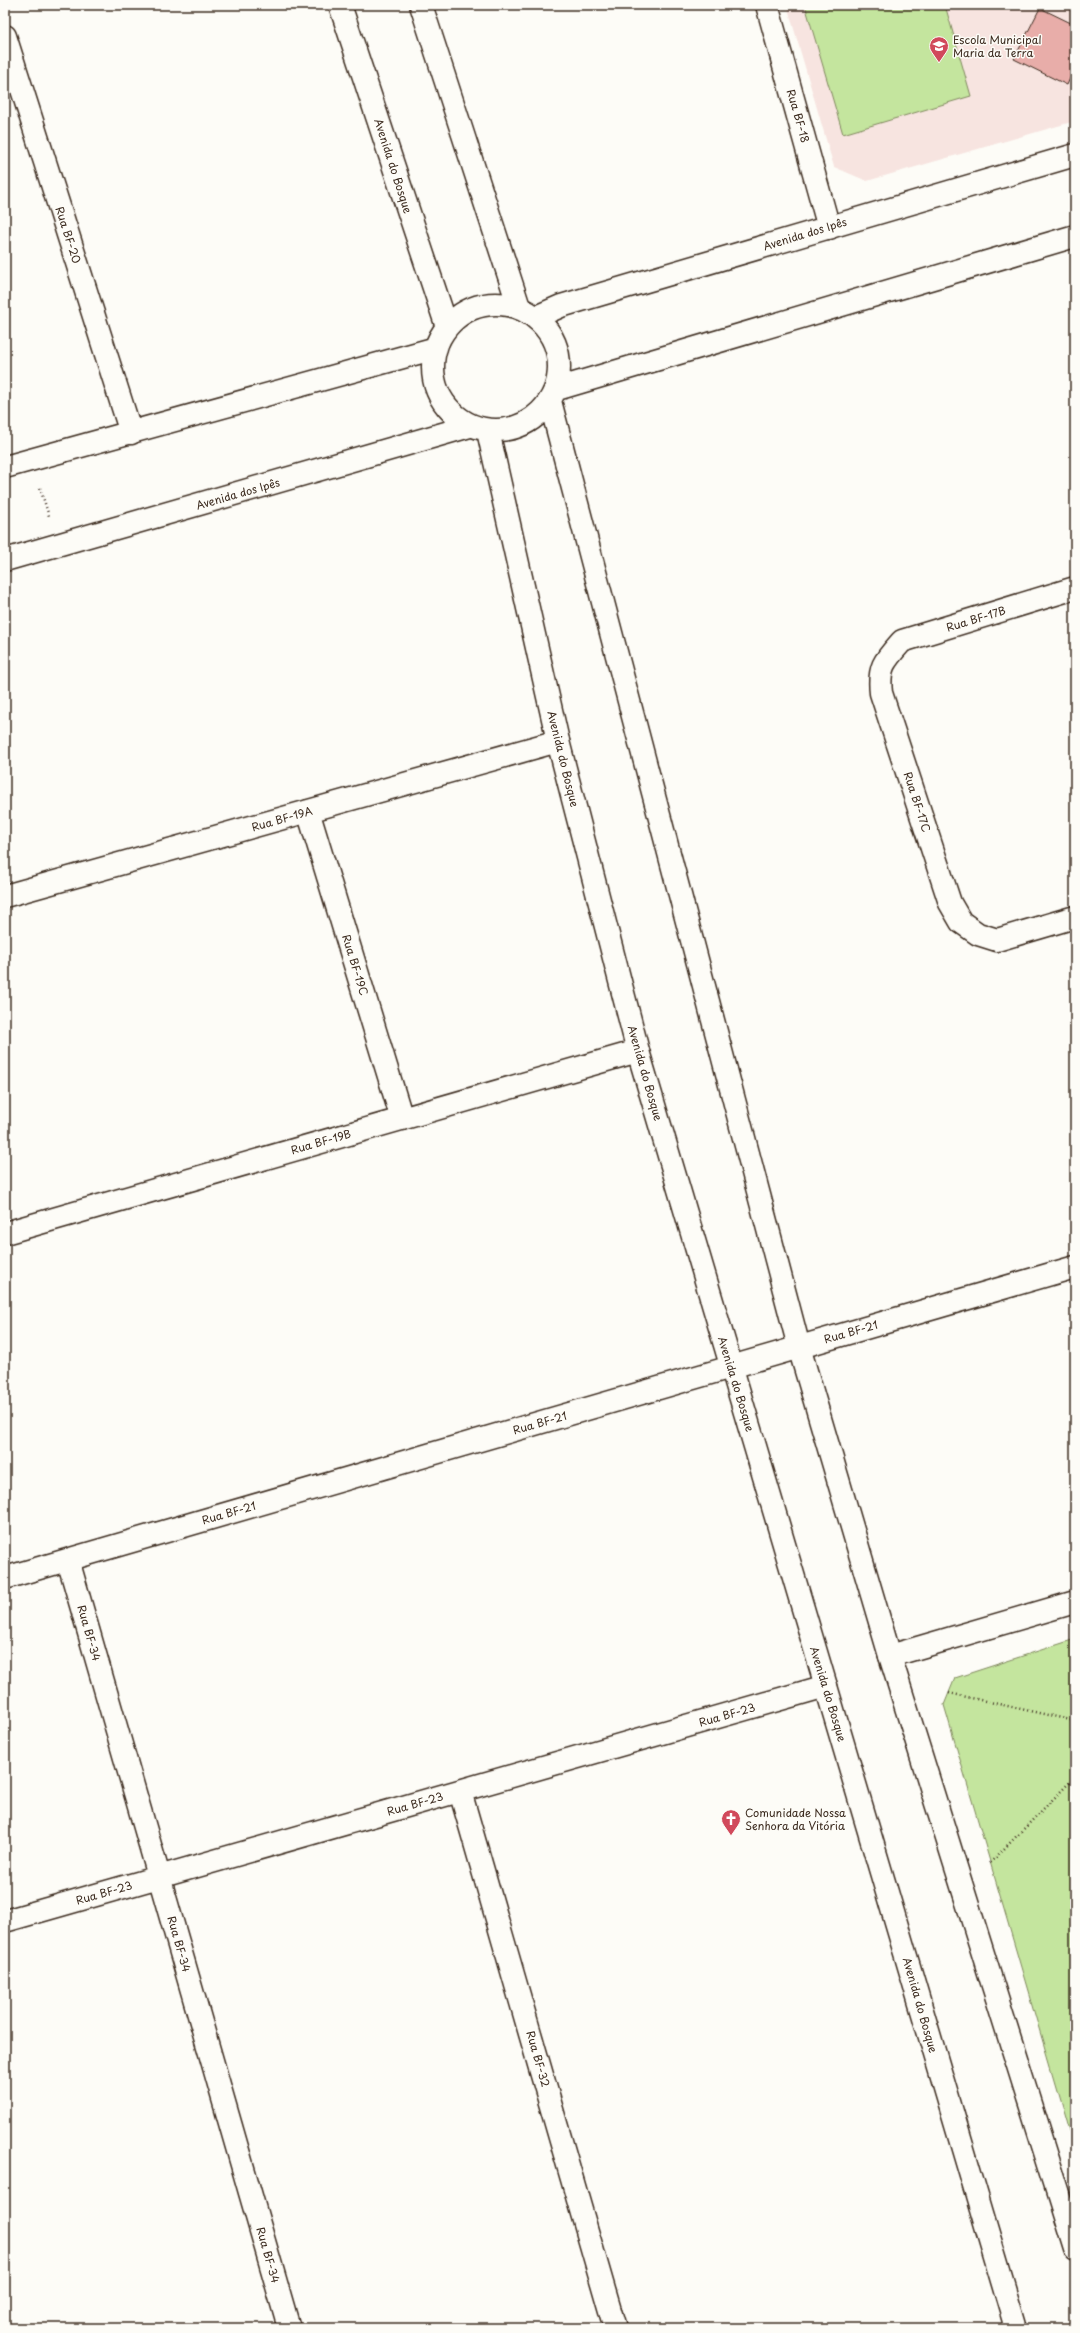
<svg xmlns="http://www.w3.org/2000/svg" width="1080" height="2333" font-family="'Playpen Sans',sans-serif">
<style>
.built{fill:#f7e4e0}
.green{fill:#c4e59e;stroke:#80885e}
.building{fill:#e8ada9;stroke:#3b2a1e}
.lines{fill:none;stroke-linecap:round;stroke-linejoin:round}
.street-casing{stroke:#3b2a1e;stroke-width:25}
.secondary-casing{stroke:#3b2a1e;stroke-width:25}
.path{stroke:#3b2a1e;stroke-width:2.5;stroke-dasharray:1 3;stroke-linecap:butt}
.street{stroke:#fdfcf7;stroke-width:22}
.secondary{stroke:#fdfcf7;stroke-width:22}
.labels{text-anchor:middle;stroke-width:3;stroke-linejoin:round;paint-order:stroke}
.poi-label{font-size:11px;fill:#3b2a1e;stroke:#fdfcf7;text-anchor:start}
.street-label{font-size:11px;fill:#3b2a1e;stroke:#fdfcf7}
</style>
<rect width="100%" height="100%" fill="#fdfcf7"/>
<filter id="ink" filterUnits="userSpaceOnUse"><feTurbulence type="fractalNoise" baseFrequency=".025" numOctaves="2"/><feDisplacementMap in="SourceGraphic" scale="8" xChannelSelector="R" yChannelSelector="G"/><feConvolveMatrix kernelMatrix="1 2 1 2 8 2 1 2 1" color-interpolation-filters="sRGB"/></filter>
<g filter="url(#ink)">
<path class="built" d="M787,5H1075V121L867,181L834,167Z"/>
<path class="green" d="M805,5H945L971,96L843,134Z
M1075,1639V2151L944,1705L955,1678Z"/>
<path class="building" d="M1040,8L1075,25V67L1067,85L1014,59Z"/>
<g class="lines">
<g class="street-casing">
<path id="street" d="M767,5L829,228
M5,36L131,433
M1075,588L902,641C885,660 878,666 881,693L950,903L961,922L978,934L997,940L1075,917
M308,811L402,1119
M5,896L558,741
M5,1233L638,1051
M68,1560L289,2328
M5,1578L1075,1267
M890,1656L1075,1602
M460,1791L615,2328
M5,1921L826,1686"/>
</g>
<g class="secondary-casing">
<path id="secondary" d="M340,5L447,327
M421,5L519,307
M433 367a63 63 0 1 1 126 0a63 63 0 1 1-126 0Z
M536,317L561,306L1075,155
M557,389L1075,236
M550,401L799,1347L890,1656L1075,2248
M488,431L558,741L638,1051L1016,2328
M5,467L436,348
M5,560L470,426"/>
</g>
<path class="path" d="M40,488L49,516
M949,1693L1075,1721
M990,1863L1075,1777"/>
<use href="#street" class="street"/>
<use href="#secondary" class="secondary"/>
</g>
</g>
<defs>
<g id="school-pin" transform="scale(1)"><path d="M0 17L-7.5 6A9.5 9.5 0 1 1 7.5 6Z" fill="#d1495b" stroke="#fdfcf7"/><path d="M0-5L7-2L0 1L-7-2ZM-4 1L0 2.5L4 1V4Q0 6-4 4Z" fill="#fff"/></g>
<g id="church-pin" transform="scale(1)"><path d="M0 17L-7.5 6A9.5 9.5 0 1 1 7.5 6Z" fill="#d1495b" stroke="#fdfcf7"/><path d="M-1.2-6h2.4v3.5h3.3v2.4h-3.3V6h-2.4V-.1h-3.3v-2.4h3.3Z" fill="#fff"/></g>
</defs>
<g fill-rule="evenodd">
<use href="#school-pin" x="939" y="46"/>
<use href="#church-pin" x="731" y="1819"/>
</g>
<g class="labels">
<g class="poi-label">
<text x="953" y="44">Escola Municipal<tspan x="953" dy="13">Maria da Terra</tspan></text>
<text x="745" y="1817">Comunidade Nossa<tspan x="745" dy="13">Senhora da Vitória</tspan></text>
</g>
<g class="street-label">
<text transform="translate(798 116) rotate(74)" y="4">Rua BF-18</text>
<text transform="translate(393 166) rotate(72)" y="4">Avenida do Bosque</text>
<text transform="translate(805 234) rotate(-17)" y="4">Avenida dos Ipês</text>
<text transform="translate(68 235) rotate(72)" y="4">Rua BF-20</text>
<text transform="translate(238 494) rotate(-16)" y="4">Avenida dos Ipês</text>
<text transform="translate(976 619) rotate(-17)" y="4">Rua BF-17B</text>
<text transform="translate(563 759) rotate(76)" y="4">Avenida do Bosque</text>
<text transform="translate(917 802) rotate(72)" y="4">Rua BF-17C</text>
<text transform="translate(282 819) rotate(-16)" y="4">Rua BF-19A</text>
<text transform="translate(355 965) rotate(73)" y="4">Rua BF-19C</text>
<text transform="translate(645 1073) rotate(74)" y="4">Avenida do Bosque</text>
<text transform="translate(321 1142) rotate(-16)" y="4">Rua BF-19B</text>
<text transform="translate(851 1332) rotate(-16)" y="4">Rua BF-21</text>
<text transform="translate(736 1384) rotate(73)" y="4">Avenida do Bosque</text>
<text transform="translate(540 1423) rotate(-16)" y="4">Rua BF-21</text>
<text transform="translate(229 1513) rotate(-16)" y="4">Rua BF-21</text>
<text transform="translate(89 1633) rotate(74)" y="4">Rua BF-34</text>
<text transform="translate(828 1694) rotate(73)" y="4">Avenida do Bosque</text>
<text transform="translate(727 1715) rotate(-16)" y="4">Rua BF-23</text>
<text transform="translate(415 1804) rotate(-16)" y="4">Rua BF-23</text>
<text transform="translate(104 1893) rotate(-16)" y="4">Rua BF-23</text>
<text transform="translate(179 1944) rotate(74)" y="4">Rua BF-34</text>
<text transform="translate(920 2005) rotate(74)" y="4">Avenida do Bosque</text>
<text transform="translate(538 2059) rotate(74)" y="4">Rua BF-32</text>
<text transform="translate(268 2255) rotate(74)" y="4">Rua BF-34</text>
</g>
</g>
<rect width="1080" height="2333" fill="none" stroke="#fdfcf7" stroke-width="20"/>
<rect x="10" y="10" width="1060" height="2313" fill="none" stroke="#3b2a1e" stroke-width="1.5" filter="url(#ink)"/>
</svg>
